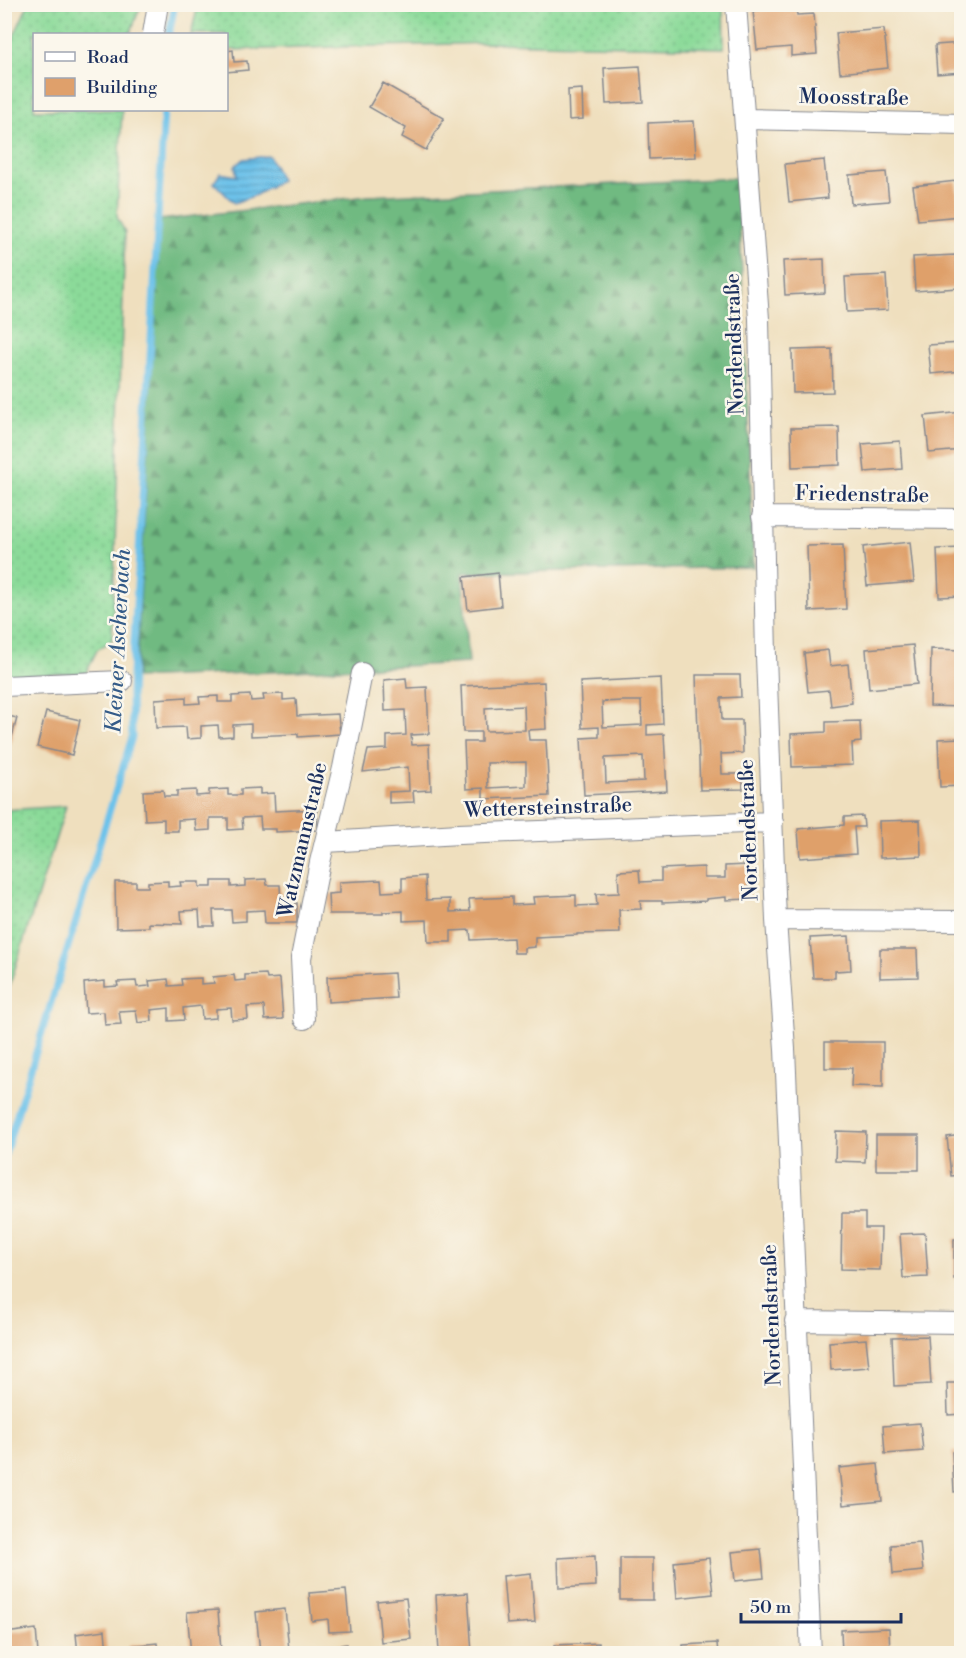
<svg xmlns="http://www.w3.org/2000/svg" width="966" height="1658" font-family="'Libre Bodoni',serif">
<style>
.grass{fill:url(#grass-dots);stroke:#53847c;stroke-width:1.5}
.forest{fill:url(#forest-firs);stroke:#467470;stroke-width:1.5}
.water{fill:url(#water-rules);stroke:#4478a4;stroke-width:1.5}
.lines{fill:none;stroke-linecap:round;stroke-linejoin:round}
.stream{stroke:#6dc2ea;stroke-width:7}
.building{fill:#dfa06b;fill-rule:evenodd}
.minor-casing{stroke:#85878e;stroke-width:22}
.minor{stroke:#fff;stroke-width:20}
.labels{text-anchor:middle;stroke-width:5;stroke-linejoin:round;paint-order:stroke}
.street-label{font-size:21px;fill:#1b2f5e;stroke:#fbf7ec}
.water-label{font-size:22px;font-style:italic;fill:#345b88;stroke:#fbf7ec}
</style>
<defs>
<pattern id="grass-dots" width="8" height="8" patternUnits="userSpaceOnUse" patternTransform="scale(1.5)"><rect width="8" height="8" fill="#8bda99"/><path d="M2 2h.1M6 6h.1" fill="none" stroke="#77bb86" stroke-width="1.8" stroke-linecap="round"/></pattern>
<pattern id="forest-firs" width="22" height="20" patternUnits="userSpaceOnUse" patternTransform="scale(1.5)"><rect width="22" height="20" fill="#70ba81"/><path d="M5 1l3.5 6h-7zM16 11l3.5 6h-7z" fill="#5b986d"/></pattern>
<pattern id="water-rules" width="6" height="5" patternUnits="userSpaceOnUse" patternTransform="scale(1.5)"><rect width="6" height="5" fill="#6dc2ea"/><path d="M0 2.5h6" fill="none" stroke="#599ec1"/></pattern>
</defs>
<rect width="100%" height="100%" fill="#fbf7ec"/>
<filter id="ink" filterUnits="userSpaceOnUse"><feTurbulence type="fractalNoise" baseFrequency=".0167" numOctaves="2"/><feDisplacementMap in="SourceGraphic" scale="12" xChannelSelector="R" yChannelSelector="G"/><feConvolveMatrix kernelMatrix="1 2 1 2 8 2 1 2 1" color-interpolation-filters="sRGB"/></filter>
<filter id="wash" filterUnits="userSpaceOnUse"><feTurbulence type="fractalNoise" baseFrequency=".008" numOctaves="4" result="noise"/><feDisplacementMap in="SourceGraphic" scale="24" xChannelSelector="R" yChannelSelector="G"/><feGaussianBlur stdDeviation="1.35" result="paint"/><feColorMatrix in="noise" values="0 0 0 0 0 0 0 0 0 0 0 0 0 0 0 0 0 1.4 0 .05"/><feComposite in="paint" operator="in"/></filter>
<g filter="url(#wash)">
<rect width="100%" height="100%" fill="#efdfbe"/>
<path class="grass" d="M723,4L724,48L492,43L227,50L226,34H191L198,5Z
M28,5H141L130,34H34V110H122L117,217L125,232L112,640L97,650L86,673L5,676V55Z
M66,806L5,1000V810Z"/>
<path class="forest" d="M738,178L754,567L462,573L469,663L136,678L160,220L368,196Z"/>
<path class="water" d="M269,156L281,180L256,195L234,203L214,183L220,173L237,176L235,166L243,159Z"/>
<g class="lines">
<path class="stream" d="M169,34L175,4
M4,1157L132,737L131,694L164,110"/>
</g>
<g id="blocks">
<path class="building" d="M796,7L797,15L814,14L817,54L791,56V47L757,50L753,11Z
M884,29L888,68L840,73L836,33Z
M962,43V72L937,74L935,45Z
M233,50L234,62L247,61L248,70L226,72V51Z
M640,66L643,102L606,104L604,68Z
M383,83L444,118L426,150L402,137L406,128L369,107Z
M582,89L583,119L569,120L568,90Z
M694,121L696,157L649,159L648,123Z
M824,160L828,198L789,202L785,164Z
M886,172L889,201L851,204L849,175Z
M956,181L960,216L918,220L913,186Z
M956,255L958,288L915,291L913,257Z
M824,259L825,293L785,295L783,261Z
M886,275L888,310L847,312L845,277Z
M962,343V371L931,374L928,345Z
M832,349L833,392L793,393L792,350Z
M962,412V450L929,453L925,416Z
M839,427L840,465L792,467L791,428Z
M900,441L902,469L865,472L862,444Z
M910,542L914,582L867,586L863,547Z
M843,545L846,609L809,611L807,546Z
M962,548V596L939,597L937,549Z
M498,573L501,606L468,610L464,577Z
M913,645L917,684L869,689L866,649Z
M931,649L962,650V707L930,706Z
M828,650L830,666L848,664L852,703L831,706L829,690L808,692L804,653Z
M696,675H740L741,697L721,698L722,720H742L743,753L721,754L722,774H743V789L700,790Z
M406,678L407,688L427,687L429,734L411,735L412,745L429,744L431,790L413,791L414,802L389,803V792L409,791L408,767L363,772L368,750L387,749V736L406,735L405,710L385,711L384,680Z
M661,678L663,724L647,725V735L664,734L667,791L584,795L581,738L599,737V727L582,728L580,682ZM622,701H641L642,725L603,727L602,702ZM643,756L644,781L606,783L605,758Z
M544,682L546,729L528,730L529,740H546L549,796L483,799V788L466,789L464,742H481V732H463L461,686ZM524,706L525,730L486,731L485,708ZM526,762V786L488,788L487,763Z
M283,694V700L296,699L297,716L338,714L340,734L298,737V734L251,736V724L233,725V736L219,737L218,725L201,726V738L187,739L186,727L156,728L155,699L186,697V704L200,703L199,697L218,696V702H232V696L250,695L251,701L264,700L263,695Z
M46,712L80,720L72,755L37,747Z
M4,715L17,718L8,752L4,751Z
M860,721L861,742L852,743L853,765L792,767L791,734L826,732V722Z
M962,738V786L940,787L938,739Z
M260,788V794L274,793L275,811L317,809L318,830L276,832V829H261L260,817L242,818L243,829L228,830V818H210V830L196,831L195,819L178,820V831H164V819L145,820L143,791L163,790L164,796H177V791L196,790V796L209,795V790L228,789V795H241V789Z
M863,816L864,827H854L856,854L800,858L798,829L844,825V817Z
M920,820L921,856L880,858L879,821Z
M748,865L749,899L726,900V897L706,899V901L662,903V901H640L641,909L619,910L620,933L577,934V935L535,937V947L524,948V953H514L513,938L471,940L470,930L451,931V942H428L427,920L403,921V911L383,912V914H329L328,894L339,893V882L381,880L382,892L402,891V878L425,876L426,900L450,899V912L470,911L469,899L512,897V905L534,904L533,897L576,895V906L597,905L596,894L619,893L618,871L639,870L640,882L661,881V869L704,867V878H725V866Z
M266,879L267,885H280L281,903H297V923H265L264,910L246,911V921L232,922L231,910H213L214,926H200L199,910L181,911L182,924L149,923V927L116,928L115,882H136V887H148V882L168,881V887L181,886L180,882H199V887H212V881H231V887L245,886V880Z
M849,936L851,970L835,971V978H813L810,938Z
M880,949H917L918,977L880,978Z
M394,973L396,998L328,1002L327,977Z
M266,974L267,979L280,978L283,1019L265,1020L264,1006L247,1007L248,1019L232,1020L231,1008L216,1009V1018L202,1019L201,1006L183,1008L184,1020L169,1021V1008L151,1010L152,1021L138,1023L136,1010L119,1011L121,1024L105,1025L104,1012L86,1013L84,983L105,981V987L118,986L117,982L136,981L137,987L150,986L149,981L168,979L169,986L182,985L181,979L201,978V984L214,983L213,977L234,975L235,981L245,980V975Z
M825,1042H883V1087L851,1086L852,1068H825Z
M836,1131L866,1132L865,1162L835,1161Z
M876,1135H919V1170H876Z
M962,1135V1175L951,1176L947,1137Z
M842,1213H865V1228H881L880,1270L841,1269Z
M925,1233L928,1277L903,1278L900,1234Z
M954,1239H962V1279H954Z
M928,1336L931,1384L894,1386L892,1337Z
M866,1339L869,1367L831,1370L829,1342Z
M947,1383H962V1414L948,1415Z
M920,1423L923,1451L885,1454L883,1426Z
M962,1451V1491L954,1492L952,1452Z
M878,1464L882,1501L843,1505L839,1468Z
M920,1543L923,1571L893,1574L891,1545Z
M761,1549L764,1578L735,1581L732,1552Z
M595,1556L596,1586L559,1588L558,1558Z
M620,1558H653V1600H620Z
M709,1558L713,1594L677,1598L674,1562Z
M531,1573L535,1622L507,1624L503,1576Z
M346,1590L350,1631L329,1632L328,1619L312,1621L309,1593Z
M468,1593L472,1654H439L436,1595Z
M406,1598L411,1639L381,1642L377,1601Z
M285,1609L289,1650L260,1653L256,1612Z
M218,1610L221,1651L191,1654L187,1612Z
M889,1628L890,1654H842L841,1630Z
M36,1629L38,1654H5V1633Z
M105,1630L107,1654H78L76,1634Z
M157,1643L158,1654H129L128,1646Z
M599,1643L600,1654H555L554,1645Z
M717,1643L718,1654H683V1645Z
M347,1644L348,1654H313V1648Z"/>
</g>
</g>
<g filter="url(#ink)">
<use href="#blocks" fill-opacity="0" stroke="#85878e" stroke-width="1.5"/>
<g class="lines">
<g class="minor-casing">
<path id="minor" d="M736,4L759,319L766,656L776,920L785,1049L811,1654
M153,34L158,4
M745,119L962,124
M762,517L962,519
M4,686L122,681
M326,842L459,834L773,822
M776,920L962,921
M304,1019L301,958L320,862L343,768L362,673
M795,1321L962,1323"/>
</g>
<use href="#minor" class="minor"/>
</g>
</g>
<g class="labels">
<g class="street-label">
<text transform="translate(854 97) rotate(1)" y="7">Moosstraße</text>
<text transform="translate(734 344) rotate(-92)" y="7">Nordendstraße</text>
<text transform="translate(862 494) rotate(1)" y="7">Friedenstraße</text>
<text transform="translate(548 807) rotate(-2)" y="7">Wettersteinstraße</text>
<text transform="translate(748 830) rotate(-92)" y="7">Nordendstraße</text>
<text transform="translate(302 840) rotate(-77)" y="7">Watzmannstraße</text>
<text transform="translate(771 1315) rotate(-92)" y="7">Nordendstraße</text>
</g>
<g class="water-label">
<text transform="translate(117 641) rotate(-87)" y="8">Kleiner Ascherbach</text>
</g>
</g>
<rect width="966" height="1658" fill="none" stroke="#fbf7ec" stroke-width="24"/>
<rect x="33" y="33" width="195" height="78" fill="#fbf7ec" stroke="#a1a7b3" stroke-width="1.5"/>
<rect x="45" y="52" width="30" height="9" fill="#ffffff" stroke="#a1a7b3" stroke-width="1.5"/>
<text x="87" y="63" font-size="18" fill="#1b2f5e">Road</text>
<rect x="45" y="78" width="30" height="18" fill="#dfa06b" stroke="#a1a7b3" stroke-width="1.5"/>
<text x="87" y="93" font-size="18" fill="#1b2f5e">Building</text>
<path d="M741 1613v9h160v-9" fill="none" stroke="#1b2f5e" stroke-width="3"/>
<text x="750" y="1613" font-size="18" fill="#1b2f5e" stroke="#fbf7ec" stroke-width="4.5" paint-order="stroke">50 m</text>
</svg>
